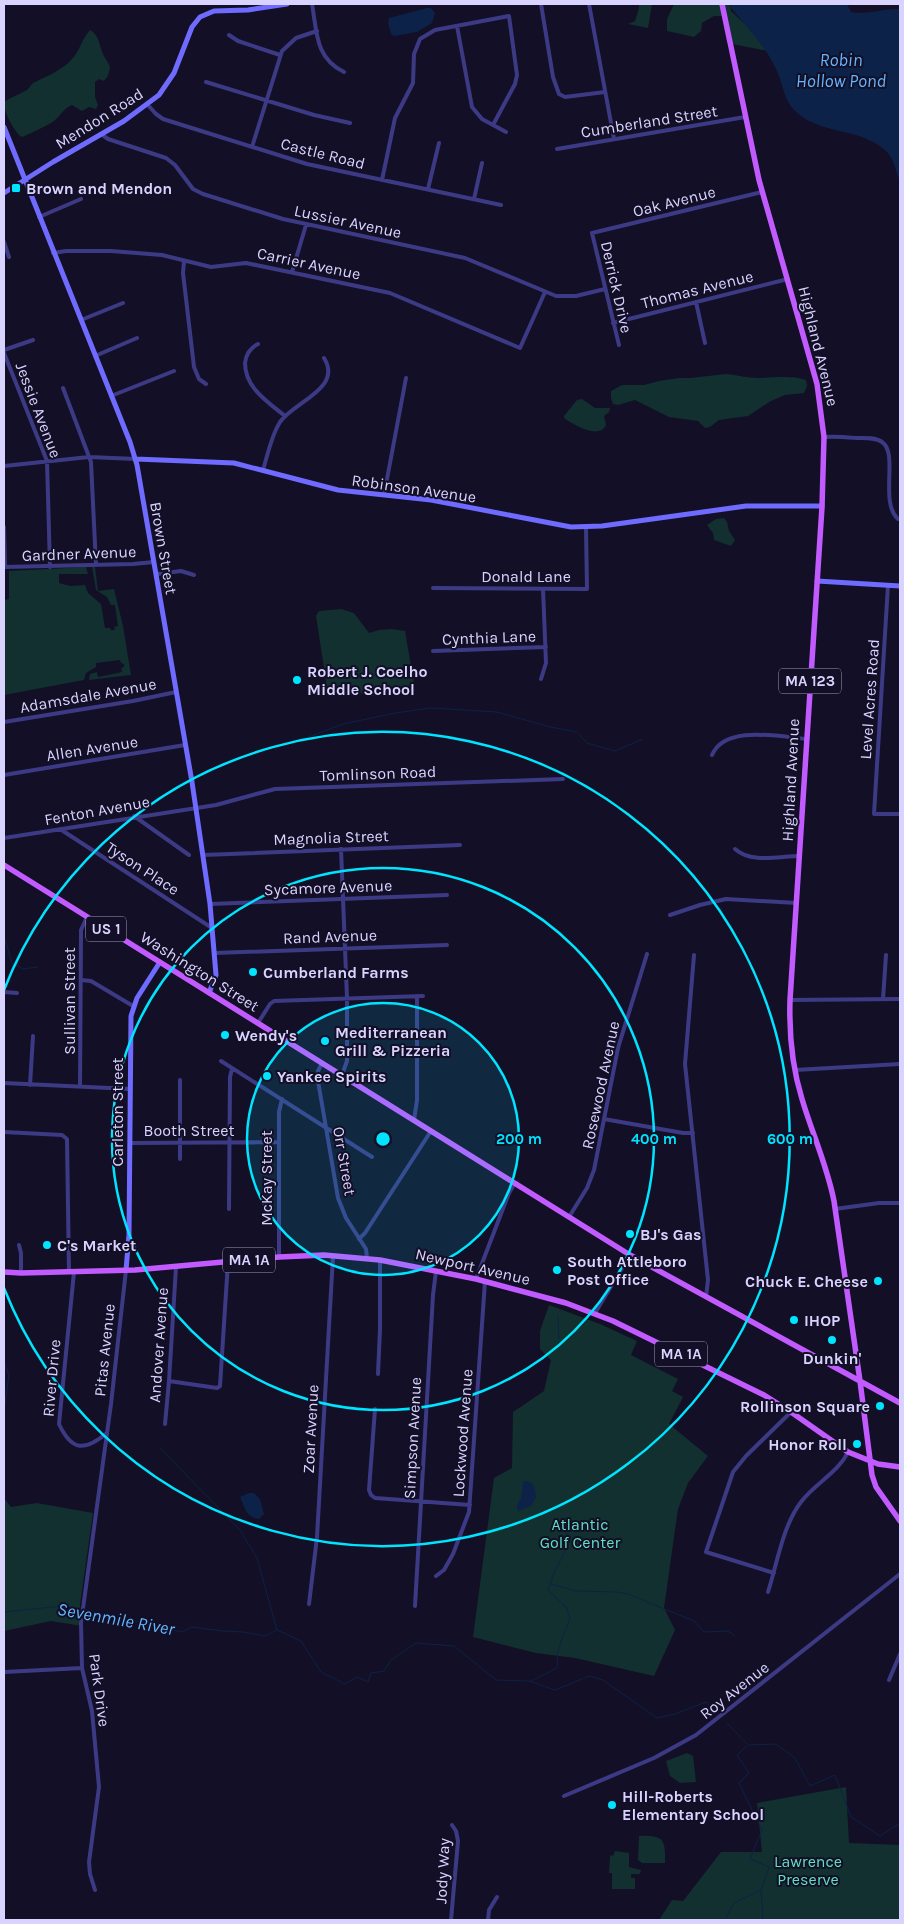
<svg xmlns="http://www.w3.org/2000/svg" width="904" height="1924" font-family="Karla,sans-serif">
<style>
.green{fill:#12302f}
.water{fill:#0c2248}
.lines{fill:none;stroke-linecap:round;stroke-linejoin:round}
.stream{stroke:#0c2248;stroke-width:1}
.street{stroke:#3d3a85;stroke-width:4}
.secondary{stroke:#6f6bff;stroke-width:5}
.primary{stroke:#c25bff;stroke-width:5.5}
.ring{fill:none;stroke:#00e5ff;stroke-width:2.5}
.poi-dot{fill:#00e5ff;stroke:#130f26;stroke-width:2}
.labels{text-anchor:middle;stroke-width:4;stroke-linejoin:round;paint-order:stroke}
.shield{fill:#130f26;stroke:#9e99be;stroke-width:1}
.shield-label{font-size:15px;font-weight:bold;fill:#d9d4ff}
.street-label{font-size:16px;fill:#d9d4ff;stroke:#130f26}
.poi-label{font-size:16px;font-weight:bold;fill:#d9d4ff;stroke:#130f26;text-anchor:start}
.park-label{font-size:16px;fill:#5fe0c0;stroke:#130f26}
.water-label{font-size:18px;font-style:italic;fill:#62b6ff;stroke:#130f26}
.centre{fill:#00e5ff;stroke:#130f26;stroke-width:2.5}
.ring-label{font-size:15px;text-anchor:middle;font-weight:bold;fill:#00e5ff;stroke:#130f26;stroke-width:4;stroke-linejoin:round;paint-order:stroke}
</style>
<rect width="100%" height="100%" fill="#130f26"/>
<path class="green" d="M639,4H652L648,28L628,24L635,21L639,8Z
M674,4H730L731,11L747,26L768,51L727,43L722,16H714L702,23L701,31L694,37L667,31V19Z
M90,30C100,35 99,47 104,56C106,60 109,63 110,67L108,76L104,81L99,79L95,82V97L98,105L96,109L89,107L82,111L72,105C64,108 61,115 54,121C52,123 26,136 22,137C15,133 3,111 4,102C11,97 18,95 25,91C29,90 30,85 33,83C45,77 63,70 72,59C80,51 82,38 90,30Z
M726,374C737,375 748,378 758,378C774,378 791,375 806,380L807,386L804,393L785,395L771,401L748,416L719,420L710,427L705,428L698,421L669,417L635,400L618,405L613,404L611,398V391L622,385H644L659,381L679,378H690Z
M582,399L595,408H610L609,412L604,416L606,425C599,440 574,425 564,418V416L577,400Z
M724,518L727,522L729,531L735,540L731,546L714,540L713,533L707,525L716,519Z
M86,567L88,574H59V583L71,586L85,585L88,593L101,604L105,628H110L111,630H115L114,627L118,626L115,605H111L107,597L96,590L92,567H95L98,591L114,589L123,626L131,675L89,680L90,674L97,672L98,677L122,672L121,668L124,667V664L121,663L120,660L96,663V667L86,673L84,680L4,695V600L9,599V571Z
M341,609L354,613L369,633L379,630L391,629L405,631L414,683L408,690L373,696L354,692L332,696L328,694L316,616L319,611Z
M549,1305L600,1324L637,1341L631,1355L678,1379L672,1391L683,1397L669,1424L708,1456L688,1483L678,1509L664,1608L675,1630L654,1676L575,1658L536,1653L473,1637L494,1478L512,1468L513,1412L544,1391L551,1360L540,1349V1331Z
M4,1498L11,1507L37,1503L93,1513L80,1605L82,1626L51,1621L4,1631Z
M687,1753L693,1756L696,1782L680,1783L670,1776L666,1761Z
M846,1787L849,1843L900,1845V1920H659L672,1900L683,1901L721,1852H762L757,1803Z
M639,1836C663,1835 666,1839 665,1863H642L638,1860Z
M615,1851L629,1853V1867L641,1870L640,1874H631V1878H635V1889H612V1873H609L610,1856L611,1855L613,1856Z"/>
<path class="water" d="M731,4H847L851,12C868,15 883,8 900,9V182C896,173 894,158 886,151C862,129 828,134 804,118C781,103 786,88 775,67C764,45 747,27 731,8Z
M427,8H431L435,13L432,23L417,32L394,36L391,34L388,23L389,18Z
M525,1481C534,1480 535,1489 536,1497L531,1506L518,1511L517,1505L521,1498L523,1482Z
M249,1493H254L260,1499L264,1514L259,1519C245,1517 245,1507 240,1497Z"/>
<g class="lines">
<path class="stream" d="M295,742L343,724L395,713L431,708L497,712L550,727L577,732L587,743L615,751L643,739
M4,936L12,963L23,969L38,967
M558,1316L559,1339
M4,1363L9,1375L4,1411
M160,1448L240,1530L257,1558L277,1630
M551,1584L576,1591L617,1592L628,1594L694,1621L704,1632L728,1631L735,1636
M84,1609L182,1632L192,1627L223,1631L243,1632L265,1636L277,1630L301,1641L321,1672L345,1684L357,1677L368,1682L371,1673L384,1671L391,1660L416,1643L454,1646L496,1680L529,1681L555,1690L589,1676L603,1680L657,1718L675,1714L706,1702L716,1712
M4,1612L61,1606L80,1609
M531,1681L555,1669L558,1665C554,1652 566,1631 570,1618L566,1607L548,1590C551,1584 551,1580 553,1575C563,1552 571,1551 565,1524
M727,1723L747,1744
M748,1745L776,1744L795,1758L810,1786L835,1775L851,1817L880,1836L897,1825H900
M747,1746L737,1755L749,1773L739,1783L762,1830L750,1859L769,1867L761,1890L763,1920
M725,1920L734,1903L761,1890"/>
<path class="street" d="M312,4C317,32 315,58 344,72
M541,4L553,77L559,94L565,97L605,92
M589,4L614,139
M457,26L472,107L482,119L506,132
M229,35L238,41L280,55
M206,82L314,115L350,123
M147,104L156,114L163,119L307,164L501,205
M101,134L108,139L166,158L175,165L193,189L203,194L283,219L465,258L556,296H576L605,289
M252,147L282,51L296,38L317,31
M557,149L745,117
M382,180L395,118L413,83L414,54L420,39L435,30L509,16L517,75L515,84L493,125
M428,189L439,143
M474,199L482,163
M39,217L81,199
M4,242L9,257
M53,253L66,251H111L162,255L211,267L246,263L390,293L520,348L545,292
M184,261L183,273L194,367L199,379L206,384
M292,272L306,225
M696,302L705,343
M81,320L123,303
M613,323L788,279
M258,344C250,348 246,354 245,363C245,388 268,402 285,416
M619,345L592,233L762,192
M4,350L33,340
M4,353L47,461L50,567
M95,356L137,338
M63,388L91,462L96,565
M111,396L174,371
M824,437C835,436 845,437 856,438C864,438 875,437 882,442C899,453 879,502 898,519
M4,466L89,457L136,459
M263,470C268,454 271,436 280,422C294,402 343,388 324,358
M384,495L406,378
M4,527L5,567
M4,567L133,564L154,562
M157,574L181,571L194,575
M888,585L874,814H900
M433,588L587,589L586,528
M433,651L546,647
M541,679L546,663L543,589
M4,722L133,701L176,692
M712,755C725,724 780,737 807,739
M4,775L185,745
M134,816L189,855
M60,829L212,928
M4,838L216,805L275,789L563,779
M341,849L347,998V1061L342,1075
M735,849C752,864 779,856 800,856
M203,855L460,845
M210,904L447,895
M670,915L700,905L726,899L797,903
M214,953L447,945
M694,955L685,1064L708,1280L706,1297
M81,980L91,981L133,1006
M4,992L17,993
M883,999L886,955
M790,1000L900,999
M258,1023L270,1004L274,1001L423,996
M221,1061L372,1157
M322,1063L318,1071V1081L338,1198L346,1218L366,1249L367,1258
M795,1070L900,1064
M4,1083L130,1089
M30,1085L33,1036
M80,1087L81,930L87,917
M604,1119L683,1133H693
M414,1120L417,1100V996
M4,1132L62,1135L67,1139L69,1272
M130,1143L279,1142
M180,1159V1080
M229,1209L230,1077L232,1069
M835,1209L879,1203H900
M569,1217L587,1188L594,1170L618,1048L647,954
M359,1239L365,1233L431,1131
M19,1245L21,1253V1273
M279,1257V1112L282,1099
M74,1272L59,1424C72,1452 85,1451 107,1433
M476,1279L509,1193L515,1183
M595,1313L630,1255
M378,1374L380,1329V1260
M169,1381L217,1388L220,1386L228,1262
M375,1409L369,1490L371,1495L375,1498L470,1505
M165,1424L169,1381L176,1267
M774,1573L706,1552L733,1472L746,1456L791,1412
M436,1576L444,1570L453,1554L469,1512L485,1281
M768,1592C777,1564 783,1525 801,1502C814,1484 838,1473 848,1452
M309,1604L317,1537L333,1256
M415,1606L433,1295L436,1271
M4,1672L82,1668
M889,1680L900,1654
M564,1796L654,1758L696,1735L900,1574
M95,1890L90,1874L89,1862L99,1787L92,1711L82,1668L81,1623L111,1404L126,1270
M451,1920L458,1841L456,1831L452,1825
M488,1920L489,1910L497,1897"/>
<path class="secondary" d="M4,127L130,442L137,465L192,782L210,904L216,975L209,993
M4,193L53,162L124,121L159,95L174,73L192,27L200,17L214,11L248,10L287,4
M136,459L234,463L338,490L431,500L571,527L602,526L746,506H822
M817,581L900,586
M126,1270L129,1235L131,1016L137,998L160,962"/>
<path class="primary" d="M722,4L759,180L817,384L824,437L822,507L790,1000C789,1034 792,1067 802,1099C812,1133 827,1165 834,1201L860,1381L872,1475L876,1487L900,1521
M4,865L630,1255L900,1403
M4,1272L21,1273L135,1270L279,1257L324,1255L380,1260L476,1279L566,1303L613,1321L764,1395L791,1412L848,1452L878,1464L900,1467"/>
</g>
<circle cx="383" cy="1139" r="136" fill="#00e5ff" fill-opacity=".12"/>
<g class="ring">
<circle cx="383" cy="1139" r="136"/>
<circle cx="383" cy="1139" r="271"/>
<path d="M4 990A407 407 0 1 1 4 1288"/>
</g>
<g class="poi-dot">
<rect x="11" y="183" width="10" height="10" rx="2.5"/>
<circle cx="297" cy="680" r="5"/>
<circle cx="253" cy="972" r="5"/>
<circle cx="225" cy="1035" r="5"/>
<circle cx="325" cy="1041" r="5"/>
<circle cx="267" cy="1076" r="5"/>
<circle cx="630" cy="1234" r="5"/>
<circle cx="47" cy="1245" r="5"/>
<circle cx="557" cy="1270" r="5"/>
<circle cx="878" cy="1281" r="5"/>
<circle cx="794" cy="1320" r="5"/>
<circle cx="832" cy="1340" r="5"/>
<circle cx="880" cy="1406" r="5"/>
<circle cx="857" cy="1444" r="5"/>
<circle cx="612" cy="1805" r="5"/>
</g>
<g class="labels">
<g class="shield">
<rect x="779" y="668.5" width="62" height="25" rx="4"/>
<rect x="86" y="916.5" width="40" height="25" rx="4"/>
<rect x="223" y="1247.5" width="52" height="25" rx="4"/>
<rect x="655" y="1341.5" width="52" height="25" rx="4"/>
</g>
<g class="shield-label">
<text x="810" y="686">MA 123</text>
<text x="106" y="934">US 1</text>
<text x="249" y="1265">MA 1A</text>
<text x="681" y="1359">MA 1A</text>
</g>
<g class="street-label">
<text transform="translate(99 118) rotate(-32)" y="6">Mendon Road</text>
<text transform="translate(649 121) rotate(-9)" y="6">Cumberland Street</text>
<text transform="translate(323 153) rotate(14)" y="6">Castle Road</text>
<text transform="translate(674 201) rotate(-14)" y="6">Oak Avenue</text>
<text transform="translate(348 221) rotate(12)" y="6">Lussier Avenue</text>
<text transform="translate(309 263) rotate(12)" y="6">Carrier Avenue</text>
<text transform="translate(617 287) rotate(77)" y="6">Derrick Drive</text>
<text transform="translate(697 289) rotate(-14)" y="6">Thomas Avenue</text>
<text transform="translate(819 346) rotate(76)" y="6">Highland Avenue</text>
<text transform="translate(39 410) rotate(69)" y="6">Jessie Avenue</text>
<text transform="translate(414 488) rotate(8)" y="6">Robinson Avenue</text>
<text transform="translate(164 548) rotate(80)" y="6">Brown Street</text>
<text transform="translate(79 553) rotate(-2)" y="6">Gardner Avenue</text>
<text x="526" y="582">Donald Lane</text>
<text transform="translate(489 637) rotate(-2)" y="6">Cynthia Lane</text>
<text transform="translate(88 695) rotate(-10)" y="6">Adamsdale Avenue</text>
<text transform="translate(869 699) rotate(-86)" y="6">Level Acres Road</text>
<text transform="translate(92 748) rotate(-9)" y="6">Allen Avenue</text>
<text transform="translate(378 773) rotate(-2)" y="6">Tomlinson Road</text>
<text transform="translate(790 780) rotate(-87)" y="6">Highland Avenue</text>
<text transform="translate(97 810) rotate(-10)" y="6">Fenton Avenue</text>
<text transform="translate(331 837) rotate(-2)" y="6">Magnolia Street</text>
<text transform="translate(143 868) rotate(33)" y="6">Tyson Place</text>
<text transform="translate(328 887) rotate(-2)" y="6">Sycamore Avenue</text>
<text transform="translate(330 936) rotate(-2)" y="6">Rand Avenue</text>
<text transform="translate(200 971) rotate(32)" y="6">Washington Street</text>
<text transform="translate(69 1001) rotate(-90)" y="6">Sullivan Street</text>
<text transform="translate(600 1085) rotate(-78)" y="6">Rosewood Avenue</text>
<text transform="translate(117 1112) rotate(-90)" y="6">Carleton Street</text>
<text x="189" y="1136">Booth Street</text>
<text transform="translate(345 1161) rotate(80)" y="6">Orr Street</text>
<text transform="translate(266 1178) rotate(-90)" y="6">McKay Street</text>
<text transform="translate(473 1266) rotate(13)" y="6">Newport Avenue</text>
<text transform="translate(158 1345) rotate(-86)" y="6">Andover Avenue</text>
<text transform="translate(104 1350) rotate(-84)" y="6">Pitas Avenue</text>
<text transform="translate(51 1378) rotate(-85)" y="6">River Drive</text>
<text transform="translate(310 1429) rotate(-87)" y="6">Zoar Avenue</text>
<text transform="translate(462 1433) rotate(-86)" y="6">Lockwood Avenue</text>
<text transform="translate(412 1438) rotate(-87)" y="6">Simpson Avenue</text>
<text transform="translate(100 1690) rotate(82)" y="6">Park Drive</text>
<text transform="translate(734 1690) rotate(-38)" y="6">Roy Avenue</text>
<text transform="translate(442 1871) rotate(-87)" y="6">Jody Way</text>
</g>
<g class="poi-label">
<text x="26" y="194">Brown and Mendon</text>
<text x="307" y="677">Robert J. Coelho<tspan x="307" dy="18">Middle School</tspan></text>
<text x="263" y="978">Cumberland Farms</text>
<text x="335" y="1038">Mediterranean<tspan x="335" dy="18">Grill &amp; Pizzeria</tspan></text>
<text x="235" y="1041">Wendy's</text>
<text x="277" y="1082">Yankee Spirits</text>
<text x="640" y="1240">BJ's Gas</text>
<text x="57" y="1251">C's Market</text>
<text x="567" y="1267">South Attleboro<tspan x="567" dy="18">Post Office</tspan></text>
<text x="868" y="1287" text-anchor="end">Chuck E. Cheese</text>
<text x="804" y="1326">IHOP</text>
<text x="832" y="1364" text-anchor="middle">Dunkin'</text>
<text x="870" y="1412" text-anchor="end">Rollinson Square</text>
<text x="847" y="1450" text-anchor="end">Honor Roll</text>
<text x="622" y="1802">Hill-Roberts<tspan x="622" dy="18">Elementary School</tspan></text>
</g>
<g class="park-label">
<text x="580" y="1530">Atlantic<tspan x="580" dy="18">Golf Center</tspan></text>
<text x="808" y="1867">Lawrence<tspan x="808" dy="18">Preserve</tspan></text>
</g>
<g class="water-label">
<text x="841" y="66">Robin<tspan x="841" dy="21">Hollow Pond</tspan></text>
<text transform="translate(116 1619) rotate(10)" y="6">Sevenmile River</text>
</g>
</g>
<circle cx="383" cy="1139" r="8" class="centre"/>
<g class="ring-label">
<text x="519" y="1144">200 m</text>
<text x="654" y="1144">400 m</text>
<text x="790" y="1144">600 m</text>
</g>
<rect width="904" height="1924" fill="none" stroke="#d9d4ff" stroke-width="10"/>
</svg>
